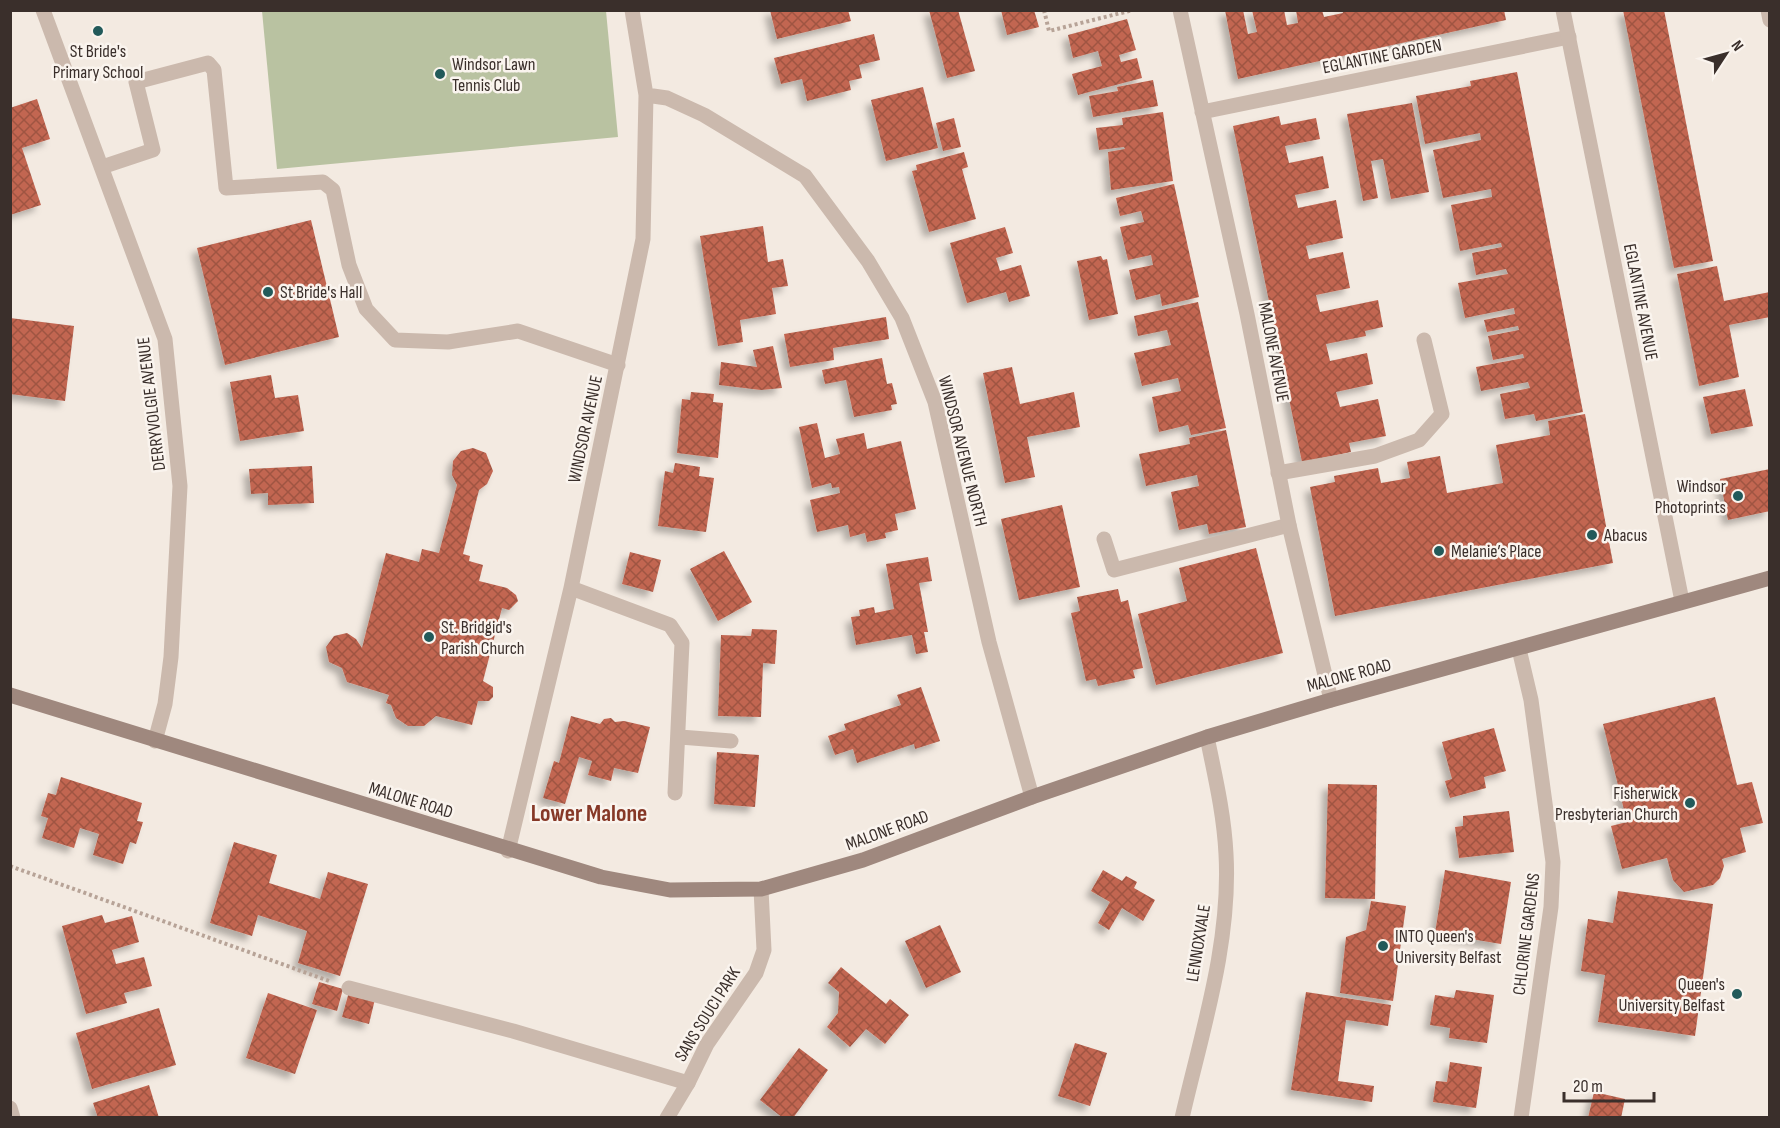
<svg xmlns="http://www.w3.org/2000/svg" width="1780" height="1128" font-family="'Sofia Sans Condensed',sans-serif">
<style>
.pitch{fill:#b9c2a1}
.building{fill:url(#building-cross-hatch);filter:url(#shadow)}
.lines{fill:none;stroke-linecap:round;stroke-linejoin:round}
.path{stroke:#b7a397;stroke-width:4;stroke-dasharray:3 3;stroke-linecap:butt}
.service{stroke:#cbb9ad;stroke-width:15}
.minor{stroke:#cbb9ad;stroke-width:15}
.tertiary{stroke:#cbb9ad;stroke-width:15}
.secondary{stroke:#9f887e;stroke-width:15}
.poi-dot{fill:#225a5a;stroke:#faf4ee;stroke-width:2}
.labels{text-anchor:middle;stroke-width:5;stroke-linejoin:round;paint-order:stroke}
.poi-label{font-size:18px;fill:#3a2f2b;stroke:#faf4ee;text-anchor:start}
.street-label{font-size:18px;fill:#3a2f2b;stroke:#faf4ee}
.district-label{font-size:24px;font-weight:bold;fill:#863827;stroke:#faf4ee}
</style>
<defs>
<pattern id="building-cross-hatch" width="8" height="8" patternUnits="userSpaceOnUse" patternTransform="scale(1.5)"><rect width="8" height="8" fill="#c26651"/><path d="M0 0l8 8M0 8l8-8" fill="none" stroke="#9f5443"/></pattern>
<filter id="shadow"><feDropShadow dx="-5.5" dy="5.5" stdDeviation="3" flood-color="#0004"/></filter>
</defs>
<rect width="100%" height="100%" fill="#f3eae1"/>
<path class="pitch" d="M262,11H606L618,137L277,169Z"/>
<path class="building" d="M770,10H848L851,21L777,39Z
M929,10H958L975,71L947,78Z
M1001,10H1034L1039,27L1007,35Z
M1225,10H1243L1248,34L1257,32L1252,10H1284L1287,25L1298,23L1296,10H1322L1324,17L1343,13L1342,10H1504L1506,20L1238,79Z
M1623,10H1664L1713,261L1674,268Z
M1127,19L1136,50L1119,55L1121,62L1137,58L1142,78L1078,95L1072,74L1102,66L1098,51L1073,58L1068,35Z
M874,34L880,60L859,65L862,78L849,81L851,90L807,101L802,79L781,84L774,58Z
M1517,72L1583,412L1536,421L1534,414L1505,419L1500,394L1530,388L1528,382L1481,391L1476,367L1524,358L1523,354L1493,360L1488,336L1519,330L1518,326L1487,332L1484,320L1515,314L1514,308L1465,318L1458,283L1508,274L1506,269L1476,275L1472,253L1502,247L1501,243L1460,251L1451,205L1492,197L1491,189L1443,198L1433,150L1481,140L1480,133L1425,144L1416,96L1471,86L1470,81Z
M1153,80L1158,106L1093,117L1089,96L1118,91L1117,87Z
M923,87L938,148L886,161L871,100Z
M37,99L50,139L22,148L41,205L10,215V108Z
M1412,103L1429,192L1391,199L1383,159L1371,161L1378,198L1363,201L1347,114Z
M1163,112L1173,181L1111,190L1108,152L1125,149L1124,147L1099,150L1096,128L1123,125L1122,118Z
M1279,116L1281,125L1316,118L1320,139L1285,146L1289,163L1323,156L1329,188L1295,195L1298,208L1336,200L1343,238L1306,246L1309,259L1343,252L1350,288L1316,295L1320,312L1378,300L1383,327L1365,331L1366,336L1326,344L1330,361L1367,353L1373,384L1336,392L1340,407L1378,399L1386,436L1349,443L1351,452L1302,462L1233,126Z
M954,118L961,147L943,151L936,123Z
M964,152L968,167L962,169L976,219L929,232L912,171L917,170L916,165Z
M1174,184L1199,297L1162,306L1160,294L1136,300L1129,270L1153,265L1151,255L1128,260L1120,227L1144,222L1141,211L1120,216L1116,198Z
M311,220L339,337L225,365L197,248Z
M763,226L768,262L783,259L788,286L772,288L776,314L740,320L743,342L718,346L700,236Z
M1005,227L1013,253L996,258L1000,271L1021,265L1030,296L1009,302L1006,292L967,303L950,243Z
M1101,256L1103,260L1107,259L1118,314L1089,320L1077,261Z
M1717,266L1724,301L1770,292V317L1729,325L1739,377L1699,386L1677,274Z
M1198,302L1226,428L1191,435L1188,425L1159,432L1152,397L1181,391L1178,378L1142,386L1134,353L1171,345L1167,330L1138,336L1134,316Z
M886,317L889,339L833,348L834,360L790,367L784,334Z
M10,318L74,326L65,401L10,394Z
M773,346L782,388L761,390L719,385L721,362L757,367L753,350Z
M882,358L887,384L892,383L897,404L891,405L892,410L854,417L846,380L825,384L822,370Z
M1012,367L1020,404L1074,392L1080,427L1027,437L1035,477L1005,483L983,373Z
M271,375L275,398L298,395L304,431L240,441L230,382Z
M1745,389L1753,426L1711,434L1703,397Z
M691,392L714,394L713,402L723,403L718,458L677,453L682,399L690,400Z
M1585,414L1613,563L1335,616L1310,487L1335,482L1334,476L1378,468L1381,483L1410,478L1407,462L1440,456L1447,493L1503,483L1496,445L1550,435L1548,421Z
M817,423L825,458L840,454L836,439L864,433L867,449L901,441L916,509L895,514L898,530L885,533L886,538L867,542L865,533L850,537L848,525L817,532L810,500L840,493L839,487L832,488L831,483L812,488L799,427Z
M1226,430L1246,527L1209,534L1207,524L1179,530L1171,492L1199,486L1197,475L1146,486L1139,454L1190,444L1189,438Z
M473,448L486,453L493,471L487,484L479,490L463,554L470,556L469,561L483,565L479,581L507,588L516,595L518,601L509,610L502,608L483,681L493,687V697L489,701H478L472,725L436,716L424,726H408L396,718L391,705L386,703L389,695L347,682L342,668L329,662L326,647L334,636L347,633L356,639L362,648L386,553L419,562L422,549L439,553L457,485L452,475L453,461L461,451Z
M675,463L700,467L699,476L714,478L706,532L658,526L665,471L673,473Z
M312,466L314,503L268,505V493L251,494L249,469Z
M1770,469V511L1728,520L1720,479Z
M1062,505L1080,587L1019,600L1001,519Z
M1256,548L1283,653L1156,685L1138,614L1187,601L1179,568Z
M724,551L752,602L718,621L690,569Z
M630,552L661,560L653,592L622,584Z
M928,557L932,581L919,583L928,632H924L928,652L916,654L912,635L856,645L851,617L860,616L859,610L874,607L875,613L894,609L886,564Z
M1118,589L1121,602L1128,600L1143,668L1133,670L1135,678L1098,686L1096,679L1086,681L1071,613L1080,611L1077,597Z
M752,629L777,630L775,664L763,663L761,717L718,716L721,635L751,636Z
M921,687L940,741L915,749L914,744L857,763L853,749L835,755L828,736L846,730L844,724L901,705L897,695Z
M1715,697L1737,785L1752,782L1763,823L1740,828L1746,852L1722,859L1724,866L1720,878L1713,885L1684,892L1673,880L1667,858L1622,869L1611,826L1627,822L1603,724Z
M571,716L600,724L604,719L611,718L615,722L624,721L650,727L638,773L614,768L611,781L588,775L592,761L579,757L565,804L543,798L554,761L559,763Z
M1494,728L1506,771L1484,777L1486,788L1450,798L1445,781L1452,779L1442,742Z
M717,752L759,755L755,807L714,804Z
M61,777L142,803L137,821L143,822L136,844L130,842L123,864L93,855L99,834L80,828L74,848L42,838L48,818L41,816L48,793L56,795Z
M1328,784L1377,785L1375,899L1325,898Z
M1509,811L1514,852L1459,858L1455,827L1463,826V816Z
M234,842L277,855L269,883L320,899L328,872L368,884L340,976L298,963L307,931L258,915L252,936L210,923Z
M1103,870L1122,881L1126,876L1137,882L1134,888L1155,900L1143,921L1122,908L1109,930L1098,923L1110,902L1091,891Z
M1445,870L1511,882L1501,944L1435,933Z
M1618,891L1713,904L1695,1036L1598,1022L1605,975L1581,971L1588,919L1613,923Z
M1371,901L1406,906L1393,1001L1340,993L1346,937L1366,930Z
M102,915L105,923L132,916L139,942L112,950L116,964L144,957L152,986L124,993L127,1003L86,1014L62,926Z
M940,925L961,972L926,988L905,941Z
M841,967L886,1004L890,999L909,1015L885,1044L866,1029L850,1047L827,1027L838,1013L839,992L828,983Z
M319,982L343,989L337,1011L312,1004Z
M1456,990L1494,995L1487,1043L1449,1038L1450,1028L1430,1025L1435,995L1454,998Z
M349,992L375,999L369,1024L342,1017Z
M1306,992L1391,1005L1388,1026L1346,1020L1338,1081L1374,1086L1372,1102L1291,1090Z
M268,993L317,1010L295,1074L246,1058Z
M159,1008L176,1065L92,1089L76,1033Z
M1075,1043L1107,1053L1090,1106L1058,1096Z
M799,1048L828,1070L793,1118H783L760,1100Z
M1450,1062L1482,1067L1476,1108L1433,1102L1436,1081L1447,1082Z
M149,1085L159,1118H98L93,1103Z
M1594,1092L1625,1099L1621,1118H1588Z"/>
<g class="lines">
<path class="path" d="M1044,10L1049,31L1133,10
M10,866L329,981"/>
<path class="service" d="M1768,10L1770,20
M102,167L153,150L136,82L208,63L214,70L226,188L323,182L333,190L349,265L366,309L395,340L448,342L518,331L618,365
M1278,473L1375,456L1419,440L1442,414L1424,340
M1104,539L1114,570L1289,525
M349,988L513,1031L688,1083"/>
<path class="minor" d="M43,10L165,339L180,486L171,657L165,704L155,741
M1180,10L1247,314L1289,525L1331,700
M646,95L667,98L704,115L805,176L868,261L902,318L935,402L989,642L1032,797
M1202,112L1569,37
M571,588L670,625L682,643L675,793
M1519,649L1531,700L1553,862L1551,907L1521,1118
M680,737L731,741
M508,851L571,588L643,239L646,95L632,10
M10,1108L13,1118
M667,1118L688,1083L707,1044L756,973L764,950L761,889
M1182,1118C1202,1031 1231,943 1226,854C1224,814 1215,776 1207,737"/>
<path class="tertiary" d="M1563,10L1682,601"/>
<path class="secondary" d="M10,695L601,877L670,890L761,889L863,860L1032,797L1207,737L1331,700L1770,578"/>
</g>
<g class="poi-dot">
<circle cx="98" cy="31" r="6"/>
<circle cx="440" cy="74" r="6"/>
<circle cx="268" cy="292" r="6"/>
<circle cx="1738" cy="496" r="6"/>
<circle cx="1592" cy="535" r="6"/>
<circle cx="1439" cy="551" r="6"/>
<circle cx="429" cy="637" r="6"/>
<circle cx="1690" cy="803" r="6"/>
<circle cx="1383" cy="946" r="6"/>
<circle cx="1737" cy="994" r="6"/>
</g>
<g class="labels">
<g class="poi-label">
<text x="98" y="57" text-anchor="middle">St Bride's<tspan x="98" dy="21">Primary School</tspan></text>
<text x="452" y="70">Windsor Lawn<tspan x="452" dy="21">Tennis Club</tspan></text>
<text x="280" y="298">St Bride's Hall</text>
<text x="1726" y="492" text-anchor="end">Windsor<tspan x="1726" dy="21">Photoprints</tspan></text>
<text x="1604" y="541">Abacus</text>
<text x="1451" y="557">Melanie’s Place</text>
<text x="441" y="633">St. Bridgid's<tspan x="441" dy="21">Parish Church</tspan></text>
<text x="1678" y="799" text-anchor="end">Fisherwick<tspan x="1678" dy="21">Presbyterian Church</tspan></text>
<text x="1395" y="942">INTO Queen's<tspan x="1395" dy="21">University Belfast</tspan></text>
<text x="1725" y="990" text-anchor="end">Queen's<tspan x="1725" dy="21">University Belfast</tspan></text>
</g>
<g class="street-label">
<text transform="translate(1382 56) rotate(-11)" y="6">EGLANTINE GARDEN</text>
<text transform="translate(1641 302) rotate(79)" y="6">EGLANTINE AVENUE</text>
<text transform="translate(1274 352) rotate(79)" y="6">MALONE AVENUE</text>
<text transform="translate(151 404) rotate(-97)" y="6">DERRYVOLGIE AVENUE</text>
<text transform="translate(585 429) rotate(-78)" y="6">WINDSOR AVENUE</text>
<text transform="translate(963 451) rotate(76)" y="6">WINDSOR AVENUE NORTH</text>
<text transform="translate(1349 675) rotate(-15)" y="6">MALONE ROAD</text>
<text transform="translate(411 800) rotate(17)" y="6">MALONE ROAD</text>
<text transform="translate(887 830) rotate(-20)" y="6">MALONE ROAD</text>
<text transform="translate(1526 934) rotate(-83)" y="6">CHLORINE GARDENS</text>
<text transform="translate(1198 943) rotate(-81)" y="6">LENNOXVALE</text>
<text transform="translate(707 1014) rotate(-58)" y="6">SANS SOUCI PARK</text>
</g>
<g class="district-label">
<text x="589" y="821">Lower Malone</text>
</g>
</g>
<rect width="1780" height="1128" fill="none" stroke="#3a2f2b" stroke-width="24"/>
<g transform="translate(1726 54) rotate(54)" stroke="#faf4ee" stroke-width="4.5" paint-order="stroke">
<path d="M0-4.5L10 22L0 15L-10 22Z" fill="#3a2f2b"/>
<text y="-9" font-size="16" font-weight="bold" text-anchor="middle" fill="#3a2f2b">N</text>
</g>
<path d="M1564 1092v9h90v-9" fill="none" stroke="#3a2f2b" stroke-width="3"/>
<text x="1573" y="1092" font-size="18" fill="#3a2f2b" stroke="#faf4ee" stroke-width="4.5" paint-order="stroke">20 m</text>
</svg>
